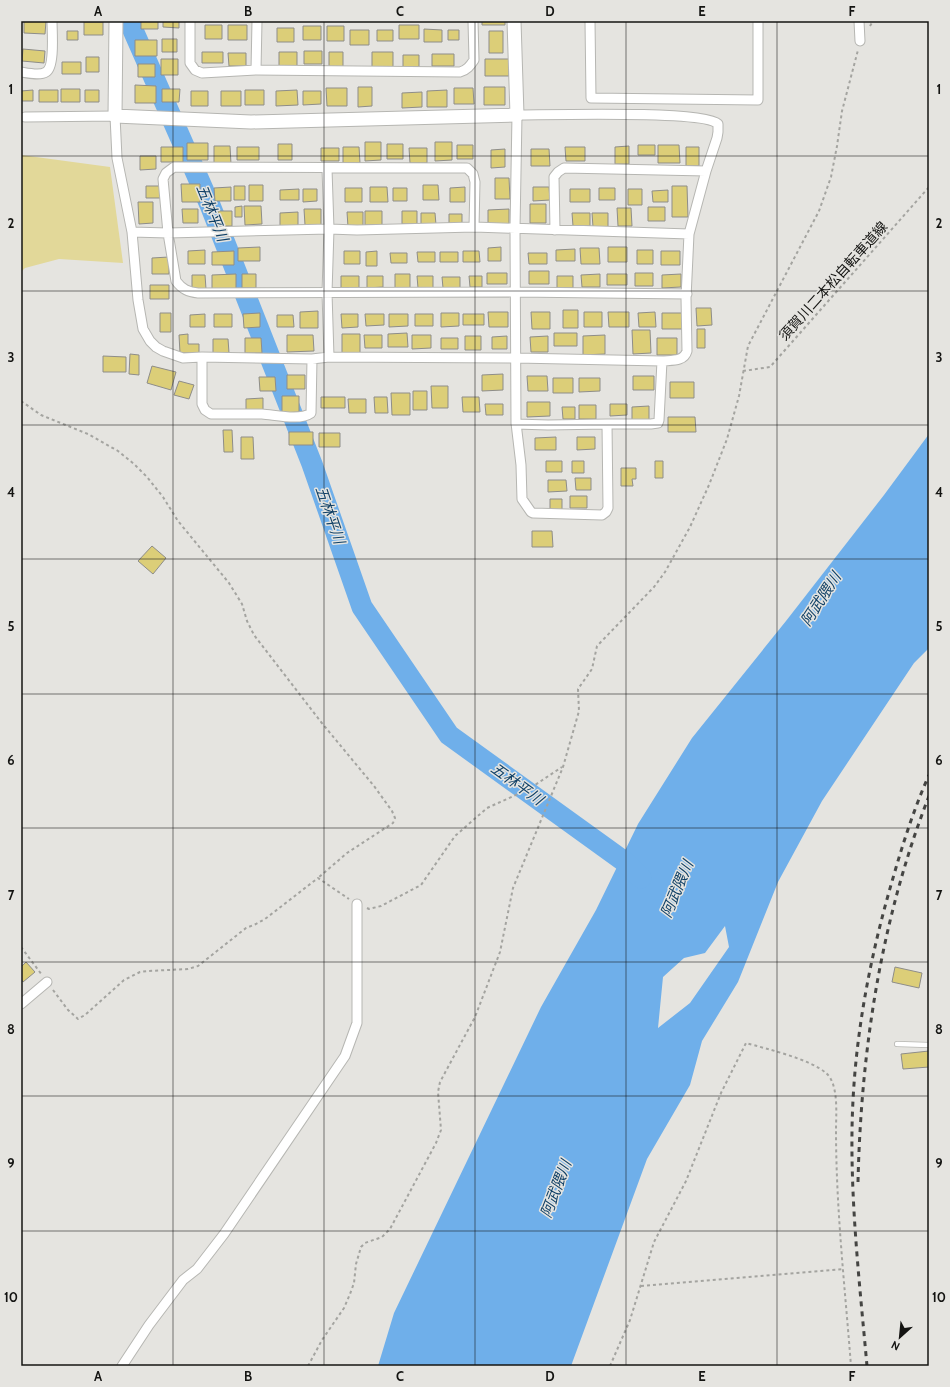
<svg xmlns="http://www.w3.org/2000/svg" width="950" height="1387" font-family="Cabin,'Noto Sans JP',sans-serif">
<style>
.green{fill:#e2d899}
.water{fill:#6fafea;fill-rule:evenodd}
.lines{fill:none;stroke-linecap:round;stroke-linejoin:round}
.river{stroke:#6fafea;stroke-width:21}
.building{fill:#dcce78;stroke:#8e8d89}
.lane-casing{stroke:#b6b6b2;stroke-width:6}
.street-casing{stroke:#b6b6b2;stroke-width:11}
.secondary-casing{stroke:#b6b6b2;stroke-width:15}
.path{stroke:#a4a4a0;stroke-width:2;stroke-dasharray:3 3;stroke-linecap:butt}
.lane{stroke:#fff;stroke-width:4.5}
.street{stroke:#fff;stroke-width:9}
.secondary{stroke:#fff;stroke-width:13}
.rail{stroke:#454543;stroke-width:3;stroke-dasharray:5 5;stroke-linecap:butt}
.grid{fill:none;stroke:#141412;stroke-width:1;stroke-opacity:0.55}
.labels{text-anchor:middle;stroke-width:3;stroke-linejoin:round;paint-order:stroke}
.street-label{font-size:14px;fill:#141412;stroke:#e5e4e0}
.water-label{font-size:15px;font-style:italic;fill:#104066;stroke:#e5e4e0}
.neatline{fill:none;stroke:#141412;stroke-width:1.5}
.grid-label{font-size:13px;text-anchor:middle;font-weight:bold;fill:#141412}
</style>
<rect width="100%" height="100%" fill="#e5e4e0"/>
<path class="green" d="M21,155L110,167L123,263L59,259L25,268L21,272Z"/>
<path class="water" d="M929,434V648L914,663L822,801L778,882L738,982L702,1041L690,1085L647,1159L571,1366H378L394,1313L541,1007L596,910L638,824L692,738L786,621L884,495ZM725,926L729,947L690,1003L658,1028L663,977L684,958L705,953Z"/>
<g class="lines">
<path class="river" d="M129,21L210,205L312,464L362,607L449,735L625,862L641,878"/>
</g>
<path class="building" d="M24,21H46L45,34L24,33Z
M141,21H158V29H141Z
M163,21H179V28L163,27Z
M482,21H505V25H482Z
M84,22H103V35H84Z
M205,25H222V39H205Z
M228,25H247V40H228Z
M399,25H419V39H399Z
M303,26H321V40H303Z
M327,26H344V41H327Z
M277,28H294V42H277Z
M424,29L442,30V42H424Z
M350,30H369V45H350Z
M377,30H393V41H377Z
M448,30H459V40H448Z
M67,31H78V40H67Z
M489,31H503V53H489Z
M162,39H177V52H162Z
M135,40H157V56H135Z
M23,49L45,51L44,63L22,61Z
M304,51H322V64H304Z
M202,52H223V63H202Z
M279,52H297V67H279Z
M329,52H343V67H329Z
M372,52H393V68H372Z
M228,53H246V66H229Z
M432,54H454V66H432Z
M403,55H419V67H403Z
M86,57H99V72H86Z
M161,59H178V75H161Z
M485,59H509V76H485Z
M62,62H81V74H62Z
M138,64H155V77H138Z
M135,85L156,86V103H135Z
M358,87H372V106L358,107Z
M484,87H505V105H484Z
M326,88H347V106H327Z
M454,88H473L474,104H454Z
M61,89H80V102H61Z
M162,89H180L179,102H162Z
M33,90V101H21V91Z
M39,90H58V102H39Z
M85,90H99V102H85Z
M245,90H264V105H245Z
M297,90L298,105L276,106V91Z
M447,90V107H427V91Z
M191,91H208V106H191Z
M221,91H241V106H221Z
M303,91H321V104L303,105Z
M422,92V107L402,108V93Z
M365,142H381V160L365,161Z
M435,142H452V160L435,161Z
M187,143H208V160H187Z
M278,144H292V160H278Z
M387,144H403V159H387Z
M457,145H473V159H457Z
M638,145H655V155H638Z
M658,145H679L680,163H658Z
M214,146H230L231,164H214Z
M629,146V164H615V147Z
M161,147H183V162H161Z
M237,147H259V160H237Z
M343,147H359L360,163H343Z
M565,147H585V161H566Z
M686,147H699V166H686Z
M321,148H339V161H321Z
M409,148H427V163H410Z
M505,149V167L491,168V150Z
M531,149H549L550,166H531Z
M140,156H156V169L140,170Z
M495,178H509L510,199H495Z
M181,184H200V202H182Z
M249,185H263V201H249Z
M423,185H438L439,200H423Z
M146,186H162V198H146Z
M234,186H245V200H234Z
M672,186H687L688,217H672Z
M231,187V201H215L214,188Z
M370,187H387L388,202H370Z
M465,187V202H450V188Z
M533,187H549L550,200L533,201Z
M345,188H362V202H345Z
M393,188H407V201H393Z
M599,188H615V200H599Z
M299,189V200H280V190Z
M303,189H317V201L303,202Z
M570,189H590V202H570Z
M628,189H642V205H628Z
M668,190V202H653L652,191Z
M138,202H153V223L139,224Z
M530,204H546V223H530Z
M242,206V217H235V207Z
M244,206H261L262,224L245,225Z
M648,207H665V221H648Z
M617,208H631L632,226H618Z
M182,209H198V223H183Z
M304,209H321V225H305Z
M509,209V224L488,225V210Z
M218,211H232V226H218Z
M365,211H382V225H365Z
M402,211H417V224H402Z
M298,212V227H280V213Z
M347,212H363V227H348Z
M421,213H435L436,225H421Z
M572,213H590V226H573Z
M592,213H608V227H593Z
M449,214H462V226H449Z
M260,247V261H238V248Z
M501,247V261H488V248Z
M608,247H627V262H608Z
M580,248H599L600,264H581Z
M575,249V261H556V250Z
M205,250V264H188V251Z
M637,250H653V264H637Z
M234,251V265H212V252Z
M344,251H360V264H344Z
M377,251V266H366V252Z
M463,251H479L480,262H463Z
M661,251H680V265H661Z
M417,252H435V262H418Z
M440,252H458V262H440Z
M390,253H407V263H391Z
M528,253H547V264H529Z
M169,257V274H152V258Z
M529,271H549V284H529Z
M487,273H507V284H487Z
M635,273H653V286H635Z
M236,274V290H212V275Z
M242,274H256V288H242Z
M395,274H410V288H395Z
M600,274V287H582L581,275Z
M607,274H627V285H607Z
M681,274V287L662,288V275Z
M192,275H205L206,289L192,290Z
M341,276H359V289H341Z
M367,276H383V287L367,288Z
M417,276H433V288H418Z
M469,276H482V287H470Z
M557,276H573V288H557Z
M442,277H460V288H443Z
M150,285H169V299H150Z
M696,308H711L712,325L697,326Z
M563,310H578V328H563Z
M318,311V328H300V312Z
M488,312H508V327H489Z
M531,312H550V329H532Z
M584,312H602V327H584Z
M608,312H629V327H609Z
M655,312L656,327H639L638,313Z
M160,313H171V332H160Z
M260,313V327L244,328L243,314Z
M441,313H459V326L441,327Z
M662,313H683V329H662Z
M205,314V327H190V315Z
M214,314H232V327H214Z
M341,314H358V327L342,328Z
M365,314H384V325L366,326Z
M389,314H408V326L389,327Z
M415,314H433V326H415Z
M463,314H484V325H463Z
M277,315H293L294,327H277Z
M697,329H705V348H697Z
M632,330H650L651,353L633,354Z
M407,333L408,347H388V334Z
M554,333H577V346H554Z
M188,334V344H199V353H180L179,335Z
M342,334H360V353H342Z
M287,335H313L314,351L287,352Z
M364,335H382V348H365Z
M412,335H431V348L412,349Z
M605,335V354L583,355V336Z
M465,336H481V350H465Z
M507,336V349H492V337Z
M548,336V352H531L530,337Z
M245,338H261L262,353H245Z
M441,338H458V349H441Z
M657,338H677V355H657Z
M213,339H228L229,353H213Z
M130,354L139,355V375L129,374Z
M103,356L126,357V372H103Z
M152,366L176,372L171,390L147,383Z
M503,374V390L482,391V375Z
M287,375H305V389H287Z
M527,376H547L548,391H528Z
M633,376H654V390H633Z
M259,377H275L276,391H260Z
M553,378H573V393H553Z
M579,378H600V391L579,392Z
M179,381L194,385L189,399L174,395Z
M670,382H694V398H670Z
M431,386H448V408H432Z
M413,391H427V410H413Z
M391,393H410V415H392Z
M282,396H299V412L282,413Z
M321,397H345V408H321Z
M374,397H387L388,413H375Z
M462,397H479L480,412H463Z
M263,398V412H246V399Z
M348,399H366V413H349Z
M527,402H550V416L527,417Z
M485,404H503V415H486Z
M610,404H627V415L610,416Z
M579,405H596V419H579Z
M649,406V420H632V407Z
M562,407H575V419H563Z
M668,417H695L696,432H668Z
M223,430H232L233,452H224Z
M289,432H313V445H289Z
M319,433H340V447H319Z
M241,437H253L254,459H241Z
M556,437V450H535V438Z
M577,437H595V449L577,450Z
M546,461H562V472H546Z
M572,461H584V473H572Z
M655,461H663V478H655Z
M621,468H636V479H632L633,486H621Z
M575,478H591V490H576Z
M548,480H566L567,491L548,492Z
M570,496H587V508H570Z
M550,499H562V510H550Z
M532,531H552L553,547H532Z
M152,546L166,558L153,574L138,561Z
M26,962L35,972L23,982L21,979V967Z
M895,967L922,973L919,988L892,982Z
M929,1051V1067L903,1069L901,1054Z"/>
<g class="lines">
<g class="lane-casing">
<path id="lane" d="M897,1044L929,1045"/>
</g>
<g class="street-casing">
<path id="street" d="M190,21V63L195,70L202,73L256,70L460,72C467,70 470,66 474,60L473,21
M590,21L591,98L758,100V21
M859,21L860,41
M256,70L257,21
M21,72C27,73 40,76 46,72C55,67 52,31 52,21
M25,117L115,116L117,158L132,232L138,300L143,329L150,341L156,347L163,351L183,358L202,357L312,359L329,357L516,358L662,361C671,360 684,362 687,351L686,298L689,234L706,171L717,138L718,132V124C704,110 546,115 517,115L515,229L516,423L521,465L522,499L531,512L533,513L602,515L606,512L608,508L607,424H651L658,423L659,420L662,361
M327,169L329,229L327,293L329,357
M474,227L475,182L473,174L467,168L174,167L166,173L163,179L168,233L176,281C182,289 188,292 198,293L516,292L687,294
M555,230L554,177L558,172L564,168L706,171
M132,232L168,233L329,229L357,230L474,227L689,234
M202,357V404L205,410L211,414C228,414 245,414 262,414C276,415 300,421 311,413L312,359
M516,424L548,425L607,424
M21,1004L47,982
M122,1366L149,1325L183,1280L197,1269L224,1234L345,1056L357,1023V904"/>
</g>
<g class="secondary-casing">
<path id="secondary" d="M116,21L115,116L251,122L517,115L514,21"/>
</g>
<path class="path" d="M870,26L873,21
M743,371L770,367L929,187
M21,401L41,415L88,434L118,451L134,464L147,477L163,497L178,521L229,583L242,604L247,621L254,635L321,722L374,786L392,811L395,818L393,823L347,853L318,878
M367,908L369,909L381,906L421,885L455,836L487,808L529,789L562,767
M21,947L42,975
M53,990L68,1010L78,1019L85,1015L124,980L140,972L148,971L188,969L198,966L246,928L256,924L265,919L318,878L349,899
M641,1286L843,1269
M308,1366L322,1340L344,1308L350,1294L354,1283L356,1264L361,1247L365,1243L382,1237L390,1229L436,1143L441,1130L438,1092L440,1082L475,1017L500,952L513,888L563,767L579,711L578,689L592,669L597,646L654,587L665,572L690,527L709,485L727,439L739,396L748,346L819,211L831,177L837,146L842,111L858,50
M610,1366L630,1320L654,1242L686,1181L721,1093L746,1043C767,1049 810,1059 826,1073C839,1084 836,1114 836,1130C836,1209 845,1288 851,1366"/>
<use href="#lane" class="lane"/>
<use href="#street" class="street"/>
<use href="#secondary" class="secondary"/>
<path class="rail" d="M858,1182C861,1050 881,919 929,796
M867,1366C860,1288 851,1209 852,1131C853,1050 867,970 889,892C900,853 912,813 929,775"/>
</g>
<path class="grid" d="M173,21V1366M324,21V1366M475,21V1366M626,21V1366M777,21V1366M21,156H929M21,291H929M21,425H929M21,559H929M21,694H929M21,828H929M21,962H929M21,1096H929M21,1231H929"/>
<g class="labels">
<g class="street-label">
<text transform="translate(833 281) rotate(-48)" y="5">須賀川二本松自転車道線</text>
</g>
<g class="water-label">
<text transform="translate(212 213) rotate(68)" y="5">五林平川</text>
<text transform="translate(330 515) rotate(71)" y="5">五林平川</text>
<text transform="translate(821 599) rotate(-57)" y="5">阿武隈川</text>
<text transform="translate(517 784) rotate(36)" y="5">五林平川</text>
<text transform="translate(677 889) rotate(-67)" y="5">阿武隈川</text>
<text transform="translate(556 1189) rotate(-69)" y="5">阿武隈川</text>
</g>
</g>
<rect width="950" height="1387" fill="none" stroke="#e5e4e0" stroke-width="44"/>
<g transform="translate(900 1337) rotate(207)" stroke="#e5e4e0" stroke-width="3" paint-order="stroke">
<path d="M0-3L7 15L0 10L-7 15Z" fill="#141412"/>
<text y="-6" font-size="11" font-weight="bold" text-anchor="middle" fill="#141412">N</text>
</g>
<rect x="22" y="22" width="906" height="1343" class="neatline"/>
<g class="grid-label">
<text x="98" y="16">A</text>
<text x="248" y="16">B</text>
<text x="400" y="16">C</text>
<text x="550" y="16">D</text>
<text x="702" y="16">E</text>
<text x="852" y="16">F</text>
<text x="11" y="94">1</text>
<text x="939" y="94">1</text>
<text x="11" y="228">2</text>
<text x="939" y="228">2</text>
<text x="11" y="362">3</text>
<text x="939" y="362">3</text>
<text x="11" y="497">4</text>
<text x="939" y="497">4</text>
<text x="11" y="631">5</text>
<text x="939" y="631">5</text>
<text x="11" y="765">6</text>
<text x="939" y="765">6</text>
<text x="11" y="900">7</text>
<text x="939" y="900">7</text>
<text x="11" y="1034">8</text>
<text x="939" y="1034">8</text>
<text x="11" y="1168">9</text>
<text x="939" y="1168">9</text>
<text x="11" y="1302">10</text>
<text x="939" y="1302">10</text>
<text x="98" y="1381">A</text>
<text x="248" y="1381">B</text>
<text x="400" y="1381">C</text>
<text x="550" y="1381">D</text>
<text x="702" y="1381">E</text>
<text x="852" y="1381">F</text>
</g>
</svg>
